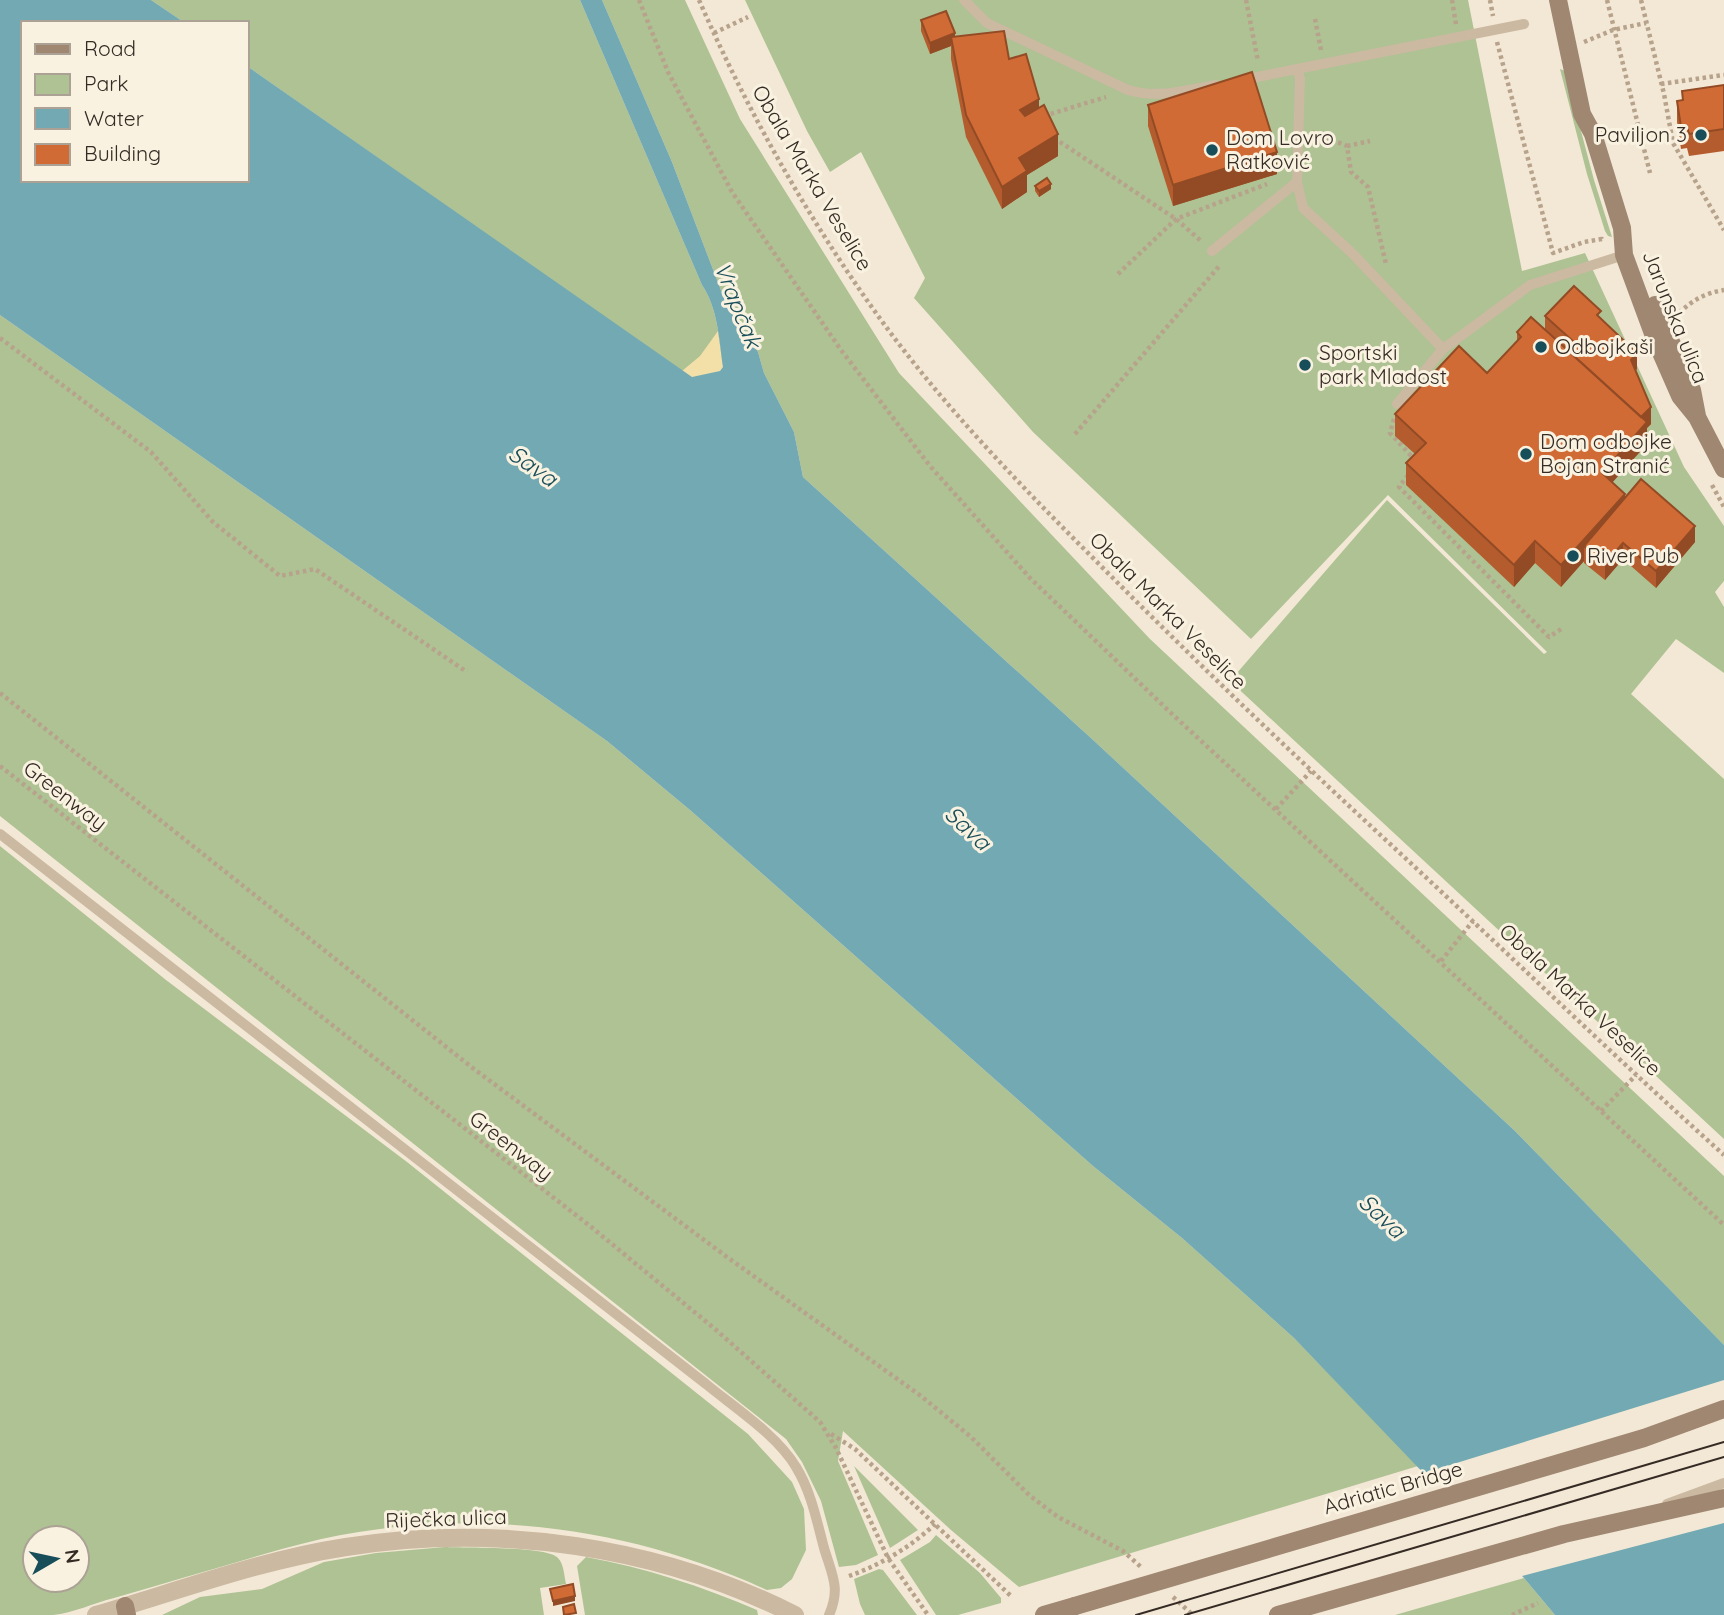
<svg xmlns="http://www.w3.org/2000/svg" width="1724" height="1615" font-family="Quicksand,sans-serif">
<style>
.green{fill:#aec294;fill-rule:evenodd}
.sand{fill:#f2e0a8}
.water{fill:#72a9b2}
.pier{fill:#f3e8d5}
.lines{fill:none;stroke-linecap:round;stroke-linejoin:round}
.path{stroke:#b7a28b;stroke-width:4.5;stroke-dasharray:3.5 3.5;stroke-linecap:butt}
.lane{stroke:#cbb9a1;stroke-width:10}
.street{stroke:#cbb9a1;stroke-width:18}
.secondary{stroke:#9f8772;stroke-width:18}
.tram{stroke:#352b24;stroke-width:2}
.secondary-bridge{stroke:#9f8772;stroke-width:18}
.wall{fill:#b45c2e}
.shaded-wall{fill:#924b25}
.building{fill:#d16b35;stroke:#924b25;stroke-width:2}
.poi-dot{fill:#174e59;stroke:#faf2e1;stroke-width:2.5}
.labels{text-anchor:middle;stroke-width:6;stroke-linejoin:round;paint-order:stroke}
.poi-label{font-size:21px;fill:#352b24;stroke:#faf2e1;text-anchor:start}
.street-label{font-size:21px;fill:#352b24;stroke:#faf2e1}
.water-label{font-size:23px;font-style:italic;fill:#174e59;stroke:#faf2e1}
</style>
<rect width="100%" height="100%" fill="#f3e8d5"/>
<path class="green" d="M151,0H580L702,285C718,309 719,339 723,367L692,378L247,66V23H185Z
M602,0H685L740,119L899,373L1150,639L1724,1176V1345L1515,1131L1092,739L803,477L794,432L764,373L758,352L722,293L672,162Z
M745,0H1468L1522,271L1585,253L1684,467L1724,526V581L1715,592L1724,607V673L1676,639L1631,694L1724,779V1139L1230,681L1387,500L1544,654L1547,652L1388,495L1251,639L1033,432L914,298L925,278L861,152L830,172L807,131Z
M1560,69L1565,71L1594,180L1612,237L1608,236L1605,231L1587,174Z
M0,315L607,741L690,810L1093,1166L1182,1238L1294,1338L1418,1466L1019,1587L951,1530L843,1431L838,1461L878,1555L856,1565L839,1567L821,1501L802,1462L786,1439L0,816Z
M0,846L166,980L407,1162L748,1434L792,1482L804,1509L806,1550L792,1579L781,1588L767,1590C615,1520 444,1503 282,1549C226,1565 170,1582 114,1598C94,1603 73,1613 53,1615C36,1615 17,1615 0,1615ZM35,1538H77V1580H35Z
M854,1466L918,1530L890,1548Z
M936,1535L980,1573L1001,1598V1603L958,1615H936L900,1560L930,1542Z
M445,1547C463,1548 548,1546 558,1558C564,1564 564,1576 566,1584L540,1588L544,1615H162L200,1597L262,1589L324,1562L376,1553Z
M586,1557C646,1568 701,1586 757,1610L758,1615H585L577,1566Z
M879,1569L883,1570L917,1615H865L860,1604L854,1579Z
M1524,1578L1555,1615H1395Z"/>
<path class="sand" d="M718,331L723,367L720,371L692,378L682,371L700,356Z"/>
<path class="water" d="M0,0H151L185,23H23V180H247V66L692,377L720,371L723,367C719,339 718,309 702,285L580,0H602L672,162L722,293L758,352L764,373L794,432L803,477L1092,739L1515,1131L1724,1345V1615H1555L1524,1578L1294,1338L1182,1238L1093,1166L690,810L607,741L0,315Z"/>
<path class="pier" d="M1724,1380V1523L1518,1577L1421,1474Z"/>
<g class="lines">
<path class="path" d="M639,0L668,72L732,192L841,350L930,466L1030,578L1172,714L1724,1225
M699,0C747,110 806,215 876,313C941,404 1020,485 1099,564C1189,655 1281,743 1375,830C1492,938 1606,1049 1724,1155
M1246,0L1258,61
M1452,0L1456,24
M1490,0L1493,16
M1607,0L1650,173
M1641,0L1664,94L1673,143L1724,230
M1315,19L1321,50
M714,33L748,17
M1497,42L1553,253L1584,242L1602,239L1603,241
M1584,42L1613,30L1646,23
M1661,84L1724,75
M1044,116L1106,97
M1312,132L1347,146L1351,172L1368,187L1386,264
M1054,138L1176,219L1201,241
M1347,146L1370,141
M1118,274L1176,219L1267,184
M1679,313C1693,300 1705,293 1724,290
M0,338L151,452L213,522L280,576L315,569L467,672
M1394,419L1390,433L1415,460
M1075,434L1221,264
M1408,475L1399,487L1549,637L1563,628
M1712,485L1724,507
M0,693L474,1069L727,1257L921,1396L971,1437L1029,1495L1058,1517L1123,1551L1141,1567
M0,766L590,1226L715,1329L820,1422L836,1448L888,1558L928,1615
M1276,809L1311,771
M1441,961L1473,921
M1601,1111L1636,1075
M831,1434L855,1449L1012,1597
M849,1576C880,1565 911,1547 935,1524
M1173,1597L1193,1615
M1512,1615L1538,1603"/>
<path class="lane" d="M964,0L987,23L1128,90C1158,99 1186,90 1216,85
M1297,70L1300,78L1297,182L1303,208L1353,254L1443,349
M1242,80L1524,24
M1212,251L1297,182
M1397,404L1443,349L1530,285L1624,255
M0,834L706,1384C735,1408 777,1435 796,1467C811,1491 817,1522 824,1548C832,1575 841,1588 829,1615
M1667,1504L1724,1483"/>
<path class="street" d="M96,1615C178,1591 261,1560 346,1547C499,1523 658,1546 795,1615"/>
<path class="secondary" d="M1558,0L1582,114L1593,134L1622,228L1624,255L1655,339L1680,396L1697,417L1724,469
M1655,305L1692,390L1697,416
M125,1606L127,1615
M1044,1615L1075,1606
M1278,1615L1564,1534L1724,1498"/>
<path class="tram" d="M1136,1615L1724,1442
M1185,1615L1724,1457"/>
<path class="secondary-bridge" d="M1075,1606L1644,1438L1724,1409"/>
</g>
<path class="wall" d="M921,20L955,37L1009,59L1039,108L1058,156L1027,175V192L1002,209L966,137L951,59V46L930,54L921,31Z
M1724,85V151L1689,156L1687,148L1681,149L1677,122V101L1682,100V91Z
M1148,105L1277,174L1173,206L1148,126Z
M1035,186L1051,189L1039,197L1035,191Z
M1545,316L1601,319L1637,369L1635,371L1651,424L1647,428V444L1612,482L1625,499L1695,542L1656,588L1623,559L1605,580L1584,563V561L1561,587L1535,563L1514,587L1406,485V463L1415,454L1395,436V414L1487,373L1517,342V332L1545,330Z"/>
<path class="shaded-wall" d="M955,33V45L951,37V46L930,54V43Z
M1039,99V121L1020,131V110Z
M1058,134V156L1027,175V192L1002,209V187L1019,158Z
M1277,152V174L1173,206V185Z
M1051,184V189L1039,197V191Z
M1637,353V369L1631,376V360Z
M1651,407V424L1647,428V444L1602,494V473L1638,420Z
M1625,494V515L1584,546V561L1561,587V565Z
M1695,526V542L1656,588V571Z
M1535,541V563L1514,587V565Z
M1623,543V559L1605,580V564Z
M575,1596V1601L553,1606V1601Z"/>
<path class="building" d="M946,11L955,33L930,43L921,20Z
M1004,31L1009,59L1026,54L1039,99L1020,110L1025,116L1044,105L1058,134L1019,158L1027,171L1002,187L966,115L951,37Z
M1252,72L1277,152L1173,185L1148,105Z
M1724,85V129L1689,134L1687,126L1681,127L1677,101L1683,100L1682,91Z
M1047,178L1051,184L1039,191L1035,186Z
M1574,286L1601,311L1597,315L1637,353L1631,360L1651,407L1641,417L1567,350L1574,342L1545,316Z
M1531,317L1647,422L1602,473L1625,494L1561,565L1535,541L1514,565L1406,463L1426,443L1395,414L1459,346L1487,373L1521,337L1517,332Z
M1641,479L1695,526L1656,571L1623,543L1605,564L1584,546Z
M573,1584L575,1596L553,1601L550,1589Z
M574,1604L576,1613L564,1615L563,1607Z"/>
<g class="poi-dot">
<circle cx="1701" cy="135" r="7"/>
<circle cx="1212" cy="150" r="7"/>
<circle cx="1541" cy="347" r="7"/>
<circle cx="1305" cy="365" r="7"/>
<circle cx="1526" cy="454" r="7"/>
<circle cx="1573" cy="556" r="7"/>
</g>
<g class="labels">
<g class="poi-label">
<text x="1687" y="142" text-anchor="end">Paviljon 3</text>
<text x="1226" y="145">Dom Lovro<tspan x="1226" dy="24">Ratković</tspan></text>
<text x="1555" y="354">Odbojkaši</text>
<text x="1319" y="360">Sportski<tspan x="1319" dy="24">park Mladost</tspan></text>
<text x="1540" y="449">Dom odbojke<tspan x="1540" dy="24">Bojan Stranić</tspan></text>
<text x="1587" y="563">River Pub</text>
</g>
<g class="street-label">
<text transform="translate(812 178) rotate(59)" y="7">Obala Marka Veselice</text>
<text transform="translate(1675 317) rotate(68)" y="7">Jarunska ulica</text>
<text transform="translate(1168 611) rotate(45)" y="7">Obala Marka Veselice</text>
<text transform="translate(65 796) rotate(38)" y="7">Greenway</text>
<text transform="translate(1580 1000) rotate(43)" y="7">Obala Marka Veselice</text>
<text transform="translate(511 1146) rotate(38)" y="7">Greenway</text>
<text transform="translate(1393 1488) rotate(-16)" y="7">Adriatic Bridge</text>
<text transform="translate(446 1519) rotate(-2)" y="7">Riječka ulica</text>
</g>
<g class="water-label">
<text transform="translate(738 305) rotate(68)" y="8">Vrapčak</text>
<text transform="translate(533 466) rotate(35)" y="8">Sava</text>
<text transform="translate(968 828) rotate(43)" y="8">Sava</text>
<text transform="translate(1382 1216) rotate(43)" y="8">Sava</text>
</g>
</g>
<rect x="21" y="21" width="228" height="161" fill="#faf2e1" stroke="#aba295" stroke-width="2"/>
<rect x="35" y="44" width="35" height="10" fill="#9f8772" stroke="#aba295" stroke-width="2"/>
<text x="84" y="56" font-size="21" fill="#352b24">Road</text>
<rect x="35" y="74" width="35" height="21" fill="#aec294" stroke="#aba295" stroke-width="2"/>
<text x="84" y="91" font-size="21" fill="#352b24">Park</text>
<rect x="35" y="108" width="35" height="21" fill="#72a9b2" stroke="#aba295" stroke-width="2"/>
<text x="84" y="126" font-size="21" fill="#352b24">Water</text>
<rect x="35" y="144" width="35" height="21" fill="#d16b35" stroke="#aba295" stroke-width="2"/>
<text x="84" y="161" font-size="21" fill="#352b24">Building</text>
<g transform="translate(56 1559) rotate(81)"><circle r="33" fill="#faf2e1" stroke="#aba295" stroke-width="2"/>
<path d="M0-5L12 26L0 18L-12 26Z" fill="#174e59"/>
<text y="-10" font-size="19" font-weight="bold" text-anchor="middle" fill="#352b24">N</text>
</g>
</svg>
